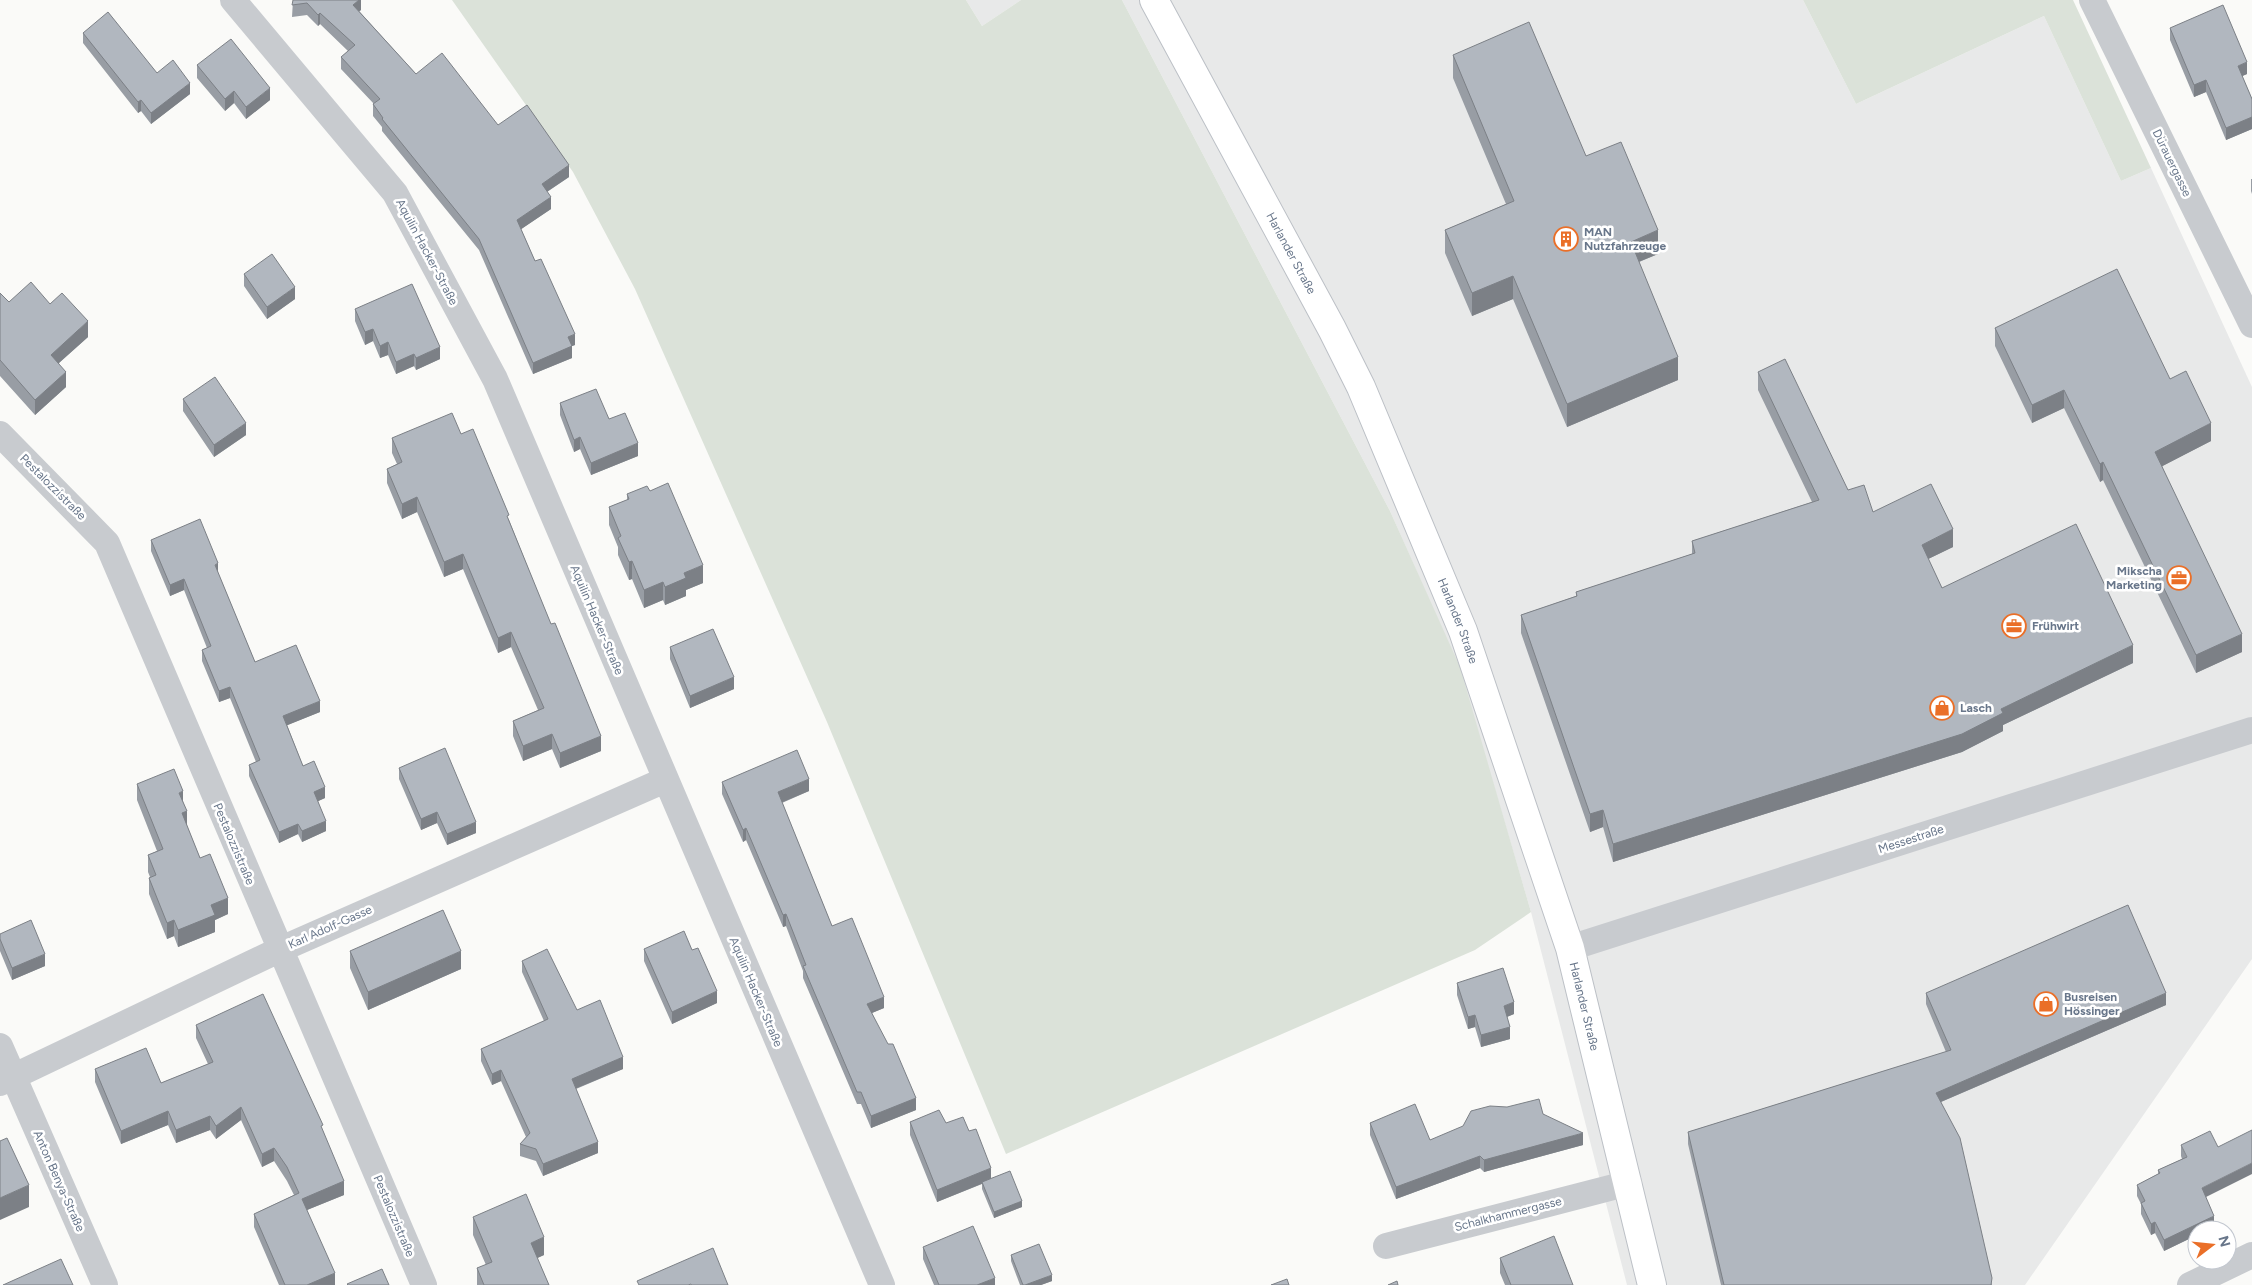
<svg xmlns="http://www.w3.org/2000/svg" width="2252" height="1285" font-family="Figtree,sans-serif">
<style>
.built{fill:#e8e9e9}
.green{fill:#dbe2d9}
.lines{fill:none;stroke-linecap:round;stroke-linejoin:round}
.secondary-casing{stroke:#bcc0c6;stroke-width:30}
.street{stroke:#c8cbcf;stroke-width:26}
.secondary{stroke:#fff;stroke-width:28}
.wall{fill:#989da4}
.shaded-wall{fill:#7c8086}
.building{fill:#b1b7bf;stroke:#7c8086}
.labels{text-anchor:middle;stroke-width:5;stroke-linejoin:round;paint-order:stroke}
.street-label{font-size:12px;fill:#68768a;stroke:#fff}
.poi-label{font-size:12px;font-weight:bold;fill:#68768a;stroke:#fff;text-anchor:start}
</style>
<rect width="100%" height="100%" fill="#fafaf8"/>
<path class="built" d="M966,0H1021L982,26Z
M1122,0H1803L1856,104L2044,16L2121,181L2151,168L2252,387V959L2025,1285H1627L1531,912L1459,667L1390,511Z"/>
<path class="green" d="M452,0H966L982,26L1021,0H1122L1390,511L1460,667L1531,912L1475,950L1006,1154L827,722L635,289L573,172Z
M1803,0H2073L2151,168L2121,181L2044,16L1856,104Z"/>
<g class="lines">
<g class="secondary-casing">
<g id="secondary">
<path id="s1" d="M1154,0L1332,329L1361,387L1463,631L1570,948L1652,1285"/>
</g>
</g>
<path class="street" d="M233,0L395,193L495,379L882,1285
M2092,0L2252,325
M0,434L107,543L424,1285
M1570,948L2252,730
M0,1046L105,1285
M0,1083L279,950L665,780
M1386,1246L1629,1183
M2190,1285L2252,1255"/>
<use href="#secondary" class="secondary"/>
</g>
<path class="wall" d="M293,0H361V10L359,11L416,74L498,125L569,177L547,192L551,209L521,229L535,261L575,345L572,346V358L533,374L479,250L382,131V127L373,116V104H374L341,69V57L348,51L320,24L318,26L307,15L292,17Z
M2170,28L2247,74L2242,76L2252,99V129L2226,140L2206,92L2194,97L2170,40Z
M83,33L157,73L190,94L151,124L141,111L138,113L83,43Z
M1453,55L1586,156L1658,254L1639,262L1678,380L1567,427L1513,299L1472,316L1445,253V230L1506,204L1453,78Z
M197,65L270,100L246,119L234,103L225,111L197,78Z
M2251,179H2252V194L2251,191Z
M244,274L295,299L267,319L244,286Z
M0,293L9,302L50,304L88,337L59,363L66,387L35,415L0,376Z
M355,309L440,359L416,370L414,366L396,374L388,355L380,358L373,341L365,345L355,321Z
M1995,328L2170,379L2211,441L2162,466L2242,652L2196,673L2103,480L2100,482L2064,408L2032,423L1995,346Z
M1758,372L1848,490L1873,512L1953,547L1928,559L1942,588L2133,663L2003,725V731L1962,752L1613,862L1603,827L1590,832L1521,633V615L1576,596V592L1692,554V541L1812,502L1758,390Z
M183,399L246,435L214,457L183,411Z
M560,403L609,419L638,456L591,475L580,449L574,452L560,415Z
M461,434L509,520L601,751L560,768L552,749L523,761L513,736V721L538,710L511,647L498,653L463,569L444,577L417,512L402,519L387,483V469L397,464L392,453V438Z
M627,494L703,583L686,590V596L665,605L663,600L644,608L632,579L629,580L618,555V547L609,525V507L627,500Z
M151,540L218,573L255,662L320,712L287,725L303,766L325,798L318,801L326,831L302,842L298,834L279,843L249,776V765L256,762L230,698L219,702L202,661V650L207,648L184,590L170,596L151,551Z
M670,647L734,689L690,708L670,659Z
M399,768L476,833L447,845L437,823L421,830L399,779Z
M722,782L809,791L782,803L832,926L884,1008L872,1013L916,1110L871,1128L861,1104H857L803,978V971L786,926L783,927L746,840L743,842L722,794Z
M137,784L183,801L187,826L200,858L228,914L215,920V932L178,947L174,936L167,939L149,894V878L150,877L148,872V855L157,851L137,800Z
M0,934L45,966L12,980L0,951Z
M644,949L717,1003L672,1024L644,961Z
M350,951L461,969L368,1010L350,968Z
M522,961L577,1010L623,1069L576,1089L598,1153L543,1176L536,1161L520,1156V1144L526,1137L501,1081L492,1085L481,1061V1049L544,1021L522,972Z
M1457,983L1514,1014L1507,1017L1510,1039L1481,1047L1475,1027L1468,1029L1457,995Z
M1926,993L2166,1005L1941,1102L1992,1285H1721L1688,1144V1132L1946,1052L1926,1004Z
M196,1025L323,1131L344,1195L307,1210L335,1285H279L254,1227V1214L294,1195L287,1181L274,1161L262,1167L241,1120L216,1139L210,1130L176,1143L168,1125L121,1144L95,1082V1069L161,1083L208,1064L196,1038Z
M1543,1114L1583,1145L1484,1172L1480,1168L1396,1199L1370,1135V1123L1430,1140Z
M910,1122L946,1123L991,1179L1022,1207L994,1218L982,1189V1184L937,1202L910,1135Z
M2181,1145L2206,1197L2214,1227L2164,1251L2155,1233L2151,1235L2141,1214V1204L2137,1196V1185L2158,1174V1170L2182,1159L2181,1156Z
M473,1217L544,1255L537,1258L549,1285H477V1268L486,1265L473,1235Z
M923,1247L995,1285H934L923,1259Z
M1011,1255L1052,1281L1041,1285H1020L1011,1261Z
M1500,1258L1573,1285H1505L1500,1273Z"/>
<path class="shaded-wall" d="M359,0H361V10L353,16V5Z
M320,13V24L318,26V15Z
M2247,62V74L2238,78V66Z
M2206,80V92L2194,97V85Z
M190,83V94L151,124V113Z
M270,88V100L246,119V107Z
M234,91V103L225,111V99Z
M141,100V111L138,113V102Z
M2252,117V129L2226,140V128Z
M569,165V177L542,195V184Z
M551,197V209L517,232V220Z
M1658,230V254L1631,265V242Z
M1513,276V299L1472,316V293Z
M295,287V299L267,319V307Z
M88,321V337L51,370V355Z
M373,329V341L365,345V332Z
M575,334V345L572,346V358L533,374V363L568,337Z
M388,342V355L380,358V346Z
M440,347V359L416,370V358Z
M414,354V366L396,374V362Z
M1678,357V380L1567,427V404Z
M66,372V387L35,415V400Z
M2064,390V408L2032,423V405Z
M246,423V435L214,457V445Z
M2211,423V441L2155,470V452Z
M580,437V449L574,452V440Z
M638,443V456L591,475V463Z
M2103,462V480L2100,482V464Z
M417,497V512L402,519V504Z
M1953,529V547L1922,562V545Z
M463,554V569L444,577V562Z
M632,561V579L629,580V562Z
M218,563V574L215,565Z
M703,565V583L686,590V596L665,605V587L684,573Z
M184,579V590L170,596V585Z
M663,582V600L644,608V590Z
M511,632V647L498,653V638Z
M2242,634V652L2196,673V655Z
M2133,645V663L2003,725V731L1962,752L1613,862V844L2001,709Z
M734,677V689L690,708V696Z
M230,687V698L219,702V691Z
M320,701V712L283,727V716Z
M552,734V749L523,761V746Z
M601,736V751L560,768V753Z
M809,779V791L778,804V792Z
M325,787V798L314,803V792Z
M183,791V808L179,793Z
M1603,810V827L1590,832V814Z
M187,811V827L182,813Z
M437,812V823L421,830V819Z
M326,821V831L302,842V831Z
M476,822V833L447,845V834Z
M298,824V834L279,843V832Z
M746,828V840L743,842V830Z
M228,898V914L215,920V932L178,947V930L211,905Z
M786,914V926L783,927V915Z
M174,920V936L167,939V923Z
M461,951V969L368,1010V992Z
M45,954V966L12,980V968Z
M717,991V1003L672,1024V1012Z
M2166,993V1005L1936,1104V1093Z
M884,997V1008L867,1015V1004Z
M1514,1002V1014L1504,1018V1006Z
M1475,1015V1027L1468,1029V1017Z
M1510,1027V1039L1481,1047V1035Z
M623,1057V1069L572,1090V1079Z
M501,1070V1081L492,1085V1074Z
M916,1098V1110L871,1128V1116Z
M241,1107V1120L216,1139V1126Z
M168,1111V1125L121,1144V1131Z
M210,1116V1130L176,1143V1130Z
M1583,1133V1145L1484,1172V1160Z
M598,1142V1153L543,1176V1164Z
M274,1148V1161L262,1167V1154Z
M1480,1156V1168L1396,1199V1187Z
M2252,1163V1174L2202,1199V1188Z
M991,1168V1180L937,1202V1190Z
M344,1181V1195L302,1212V1199Z
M29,1185V1207L0,1220V1198Z
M1022,1201V1207L994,1218V1212Z
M2214,1216V1227L2207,1230H2197V1235L2164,1251V1240Z
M2155,1222V1233L2151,1235V1224Z
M544,1237V1255L531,1261V1243Z
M335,1273V1285H307Z
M1052,1275V1281L1041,1285H1025Z
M995,1278V1285H977Z"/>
<path class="building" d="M293,0H359L353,5L416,74L442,53L498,125L527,105L569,165L542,184L551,197L517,220L535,261L541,259L575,334L568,337L572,346L533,363L479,239L382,119L383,118L373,104L380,99L341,57L355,45L320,13L318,15L307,3L292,5Z
M2223,5L2247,62L2238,66L2252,99V117L2226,128L2206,80L2194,85L2170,28Z
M108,12L157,73L173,60L190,83L151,113L141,100L138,102L83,33Z
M1529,22L1586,156L1621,142L1658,230L1631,242L1678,357L1567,404L1513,276L1472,293L1445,230L1514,201L1453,55Z
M231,39L270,88L246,107L234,91L225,99L197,65Z
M272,254L295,287L267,307L244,274Z
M2117,269L2170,379L2186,371L2211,423L2155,452L2242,634L2196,655L2103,462L2100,464L2064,390L2032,405L1995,328Z
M31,282L50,304L62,293L88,321L51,355L66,372L35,400L0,360V293L9,302Z
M412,284L440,347L416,358L414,354L396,362L388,342L380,346L373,329L365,332L355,309Z
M1785,359L1848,490L1864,485L1873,512L1931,484L1953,529L1922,545L1942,588L2076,524L2133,645L2001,709L2003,713L1962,734L1613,844L1603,810L1590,814L1521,615L1577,596L1576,592L1695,553L1692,541L1819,500L1758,372Z
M215,377L246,423L214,445L183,399Z
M596,389L609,419L625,413L638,443L591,463L580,437L574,440L560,403Z
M452,413L461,434L473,429L509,515L507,516L551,624L555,623L601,736L560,753L552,734L523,746L513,721L544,708L511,632L498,638L463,554L444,562L417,497L402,504L387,469L402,462L392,438Z
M668,483L703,565L684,573L686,578L665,587L663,582L644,590L632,561L629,562L618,538L621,536L609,507L629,499L627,494L647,486L650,491Z
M200,519L218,563L215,565L255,662L296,645L320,701L283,716L303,766L314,761L325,787L314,792L326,821L302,831L298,824L279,832L249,765L260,760L230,687L219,691L202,650L211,646L184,579L170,585L151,540Z
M713,629L734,677L690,696L670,647Z
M445,748L476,822L447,834L437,812L421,819L399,768Z
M797,750L809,779L778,792L832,926L852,918L884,997L867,1004L888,1044H893L916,1098L871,1116L861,1092H857L803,966L806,965L786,914L783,915L746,828L743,830L722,782Z
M174,769L183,791L179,793L187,811L182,813L200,858L210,854L228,898L211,905L215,915L178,930L174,920L167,923L149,878L156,875L148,855L163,849L137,784Z
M2128,905L2166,993L1936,1093L1960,1138L1992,1278L1991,1285H1724L1688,1132L1951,1050L1926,993Z
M443,910L461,951L368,992L350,951Z
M31,920L45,954L12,968L0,939V934Z
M684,931L692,950L698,948L717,991L672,1012L644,949Z
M547,949L577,1010L600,1000L623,1057L572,1079L598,1142L543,1164L536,1149L520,1144L530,1133L501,1070L492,1074L481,1049L548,1019L522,961Z
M1503,968L1514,1002L1504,1006L1510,1027L1481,1035L1475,1015L1468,1017L1457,983Z
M263,994L323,1125L321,1126L344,1181L302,1199L335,1273L307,1285H285L254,1214L299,1193L287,1167L274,1148L262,1154L241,1107L216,1126L210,1116L176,1130L168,1111L121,1131L95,1069L146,1048L161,1083L213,1062L196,1025Z
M1539,1099L1543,1114L1583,1133L1484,1160L1480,1156L1396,1187L1370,1123L1415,1104L1430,1140L1463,1126L1471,1111L1490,1106L1507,1107Z
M939,1110L946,1123L963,1117L969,1131L976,1129L991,1168L937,1190L910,1122Z
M2252,1130V1163L2202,1188L2214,1216L2164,1240L2155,1222L2151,1224L2141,1203L2145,1201L2137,1185L2160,1173L2158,1170L2187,1157L2181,1145L2210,1131L2218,1147Z
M7,1138L29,1185L0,1198V1141Z
M1010,1171L1022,1201L994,1212L982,1182Z
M526,1194L544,1237L531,1243L549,1285H484L477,1268L492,1262L473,1217Z
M973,1226L995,1278L977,1285H939L923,1247Z
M1554,1236L1573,1285H1511L1500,1258Z
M1039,1244L1052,1275L1025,1285H1023L1011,1255Z
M713,1248L728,1285H691V1284L688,1285H639L637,1281Z
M61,1259L73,1285H3Z
M382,1269L389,1285H348L347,1284Z
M1287,1279L1289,1285H1271Z
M1397,1281L1398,1285H1388Z"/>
<defs>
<g id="building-ring" transform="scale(1.25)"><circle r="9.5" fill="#fff" stroke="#ea6f28" stroke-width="1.5"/><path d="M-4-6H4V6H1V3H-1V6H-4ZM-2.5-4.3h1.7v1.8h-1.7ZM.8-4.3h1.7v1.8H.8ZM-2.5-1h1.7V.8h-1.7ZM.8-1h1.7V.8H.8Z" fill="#ea6f28"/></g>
<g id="office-ring" transform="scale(1.25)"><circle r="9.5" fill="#fff" stroke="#ea6f28" stroke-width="1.5"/><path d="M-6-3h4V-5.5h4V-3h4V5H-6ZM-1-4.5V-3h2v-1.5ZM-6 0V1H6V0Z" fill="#ea6f28"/></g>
<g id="shop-ring" transform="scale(1.25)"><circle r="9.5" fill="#fff" stroke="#ea6f28" stroke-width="1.5"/><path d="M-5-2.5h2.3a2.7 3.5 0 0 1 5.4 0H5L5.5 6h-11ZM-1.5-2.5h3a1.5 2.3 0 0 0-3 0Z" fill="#ea6f28"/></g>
</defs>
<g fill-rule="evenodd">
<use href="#building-ring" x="1566" y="239"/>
<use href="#office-ring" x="2179" y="578"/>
<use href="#office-ring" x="2014" y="626"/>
<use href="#shop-ring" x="1942" y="708"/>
<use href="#shop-ring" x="2046" y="1004"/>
</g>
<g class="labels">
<g class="street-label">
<text transform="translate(2172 163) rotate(64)" y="4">Dürauergasse</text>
<text transform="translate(427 252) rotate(62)" y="4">Aquilin Hacker-Straße</text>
<text dy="4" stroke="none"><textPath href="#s1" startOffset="288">Harlander Straße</textPath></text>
<text transform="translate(53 487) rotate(45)" y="4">Pestalozzistraße</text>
<text transform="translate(597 620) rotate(67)" y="4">Aquilin Hacker-Straße</text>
<text dy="4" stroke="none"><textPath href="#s1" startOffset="692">Harlander Straße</textPath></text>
<text transform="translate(1911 839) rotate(-18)" y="4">Messestraße</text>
<text transform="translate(234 844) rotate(67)" y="4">Pestalozzistraße</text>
<text transform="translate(330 927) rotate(-24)" y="4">Karl Adolf-Gasse</text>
<text transform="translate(756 992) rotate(67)" y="4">Aquilin Hacker-Straße</text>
<text dy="4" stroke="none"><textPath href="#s1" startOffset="1098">Harlander Straße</textPath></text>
<text transform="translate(59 1181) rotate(66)" y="4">Anton Benya-Straße</text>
<text transform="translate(1508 1214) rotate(-14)" y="4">Schalkhammergasse</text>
<text transform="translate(394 1216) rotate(67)" y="4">Pestalozzistraße</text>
</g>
<g class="poi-label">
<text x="1584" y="236">MAN<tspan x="1584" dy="14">Nutzfahrzeuge</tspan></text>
<text x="2162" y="575" text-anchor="end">Mikscha<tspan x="2162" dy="14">Marketing</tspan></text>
<text x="2032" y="630">Frühwirt</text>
<text x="1960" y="712">Lasch</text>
<text x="2064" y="1001">Busreisen<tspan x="2064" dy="14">Hössinger</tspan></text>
</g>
</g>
<g transform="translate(2212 1245) rotate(74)"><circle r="24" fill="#ffffff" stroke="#c3c8d0"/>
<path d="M0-4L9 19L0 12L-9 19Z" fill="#ea6f28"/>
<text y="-8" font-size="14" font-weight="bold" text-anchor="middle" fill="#68768a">N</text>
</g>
</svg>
